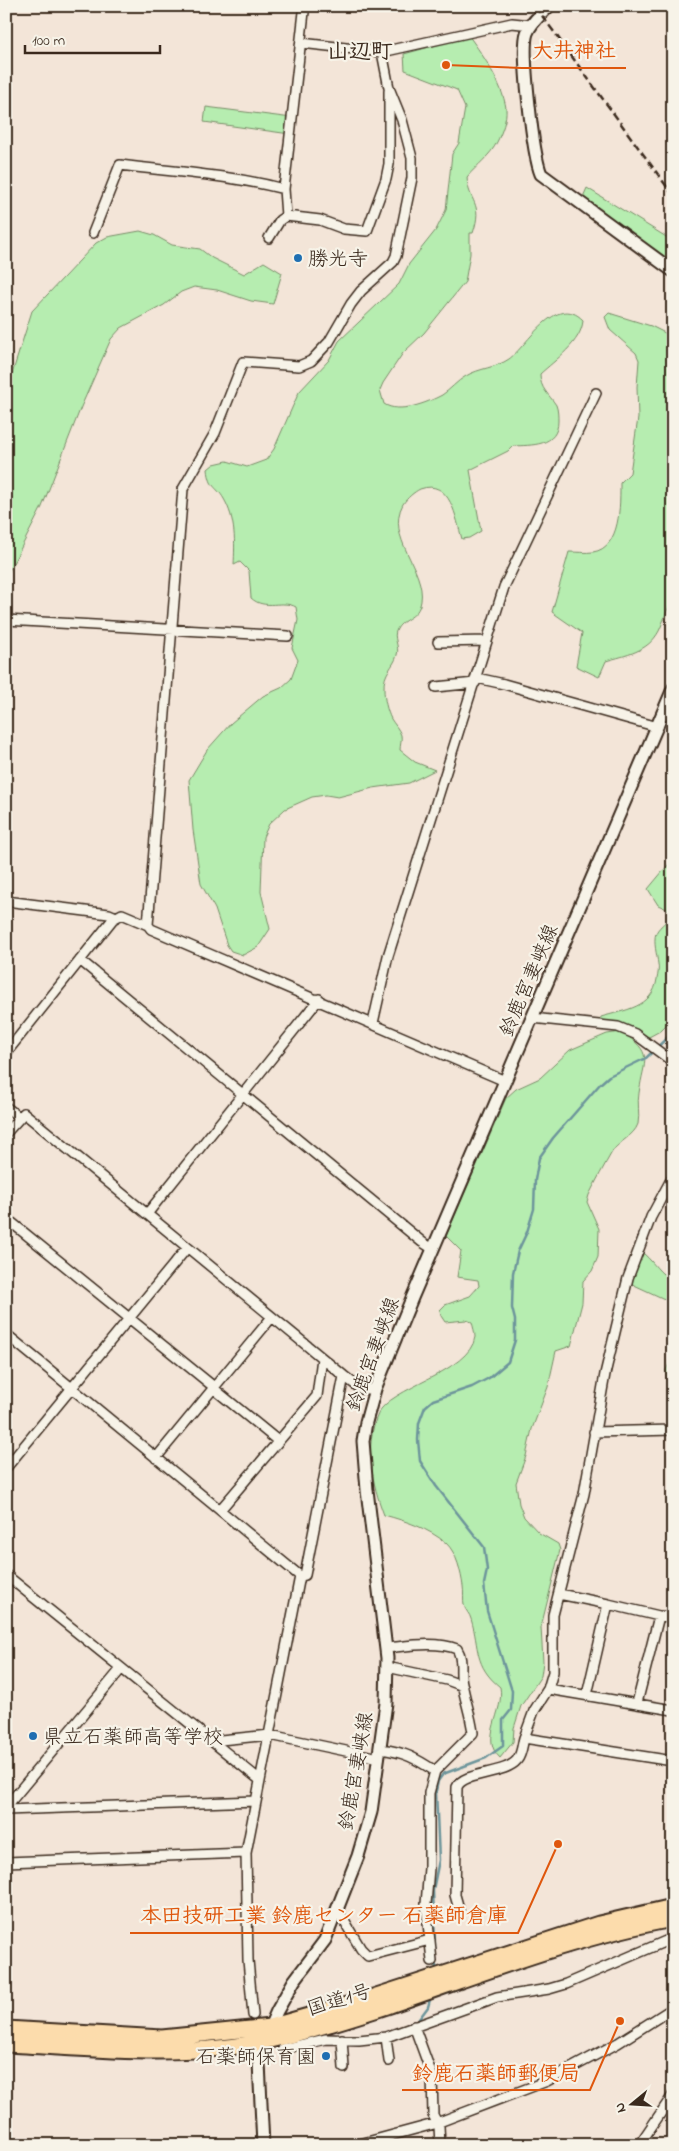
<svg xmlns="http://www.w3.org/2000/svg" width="679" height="2151" font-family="'Indie Flower','Klee One',sans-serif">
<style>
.green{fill:#b6edb0;stroke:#788c67}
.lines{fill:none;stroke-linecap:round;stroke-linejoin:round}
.stream{stroke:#6d959b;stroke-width:2.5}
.street-casing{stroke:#3b2a1e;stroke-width:12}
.secondary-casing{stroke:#3b2a1e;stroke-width:15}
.highway-casing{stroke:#3b2a1e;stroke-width:19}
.street{stroke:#f7f3e8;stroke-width:9}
.secondary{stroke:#f7f3e8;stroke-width:11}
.highway{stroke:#fcdcac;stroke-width:15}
.rail{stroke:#3b2a1e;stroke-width:2.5;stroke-dasharray:8 4;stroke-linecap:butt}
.poi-dot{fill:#1f6fb2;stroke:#f7f3e8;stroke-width:2}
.labels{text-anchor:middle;stroke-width:4.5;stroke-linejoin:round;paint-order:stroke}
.poi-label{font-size:20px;fill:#3b2a1e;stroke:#f7f3e8;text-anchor:start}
.street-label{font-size:20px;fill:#3b2a1e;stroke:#f7f3e8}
.quarter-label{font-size:22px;font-weight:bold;fill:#3b2a1e;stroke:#f7f3e8}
.leader{fill:none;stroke:#df570d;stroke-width:2}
.callout-dot{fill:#df570d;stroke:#f7f3e8;stroke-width:2}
.callout-label{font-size:21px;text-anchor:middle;font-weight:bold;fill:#df570d;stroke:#f7f3e8;stroke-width:4.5;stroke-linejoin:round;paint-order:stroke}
</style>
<rect width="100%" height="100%" fill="#f3e5d8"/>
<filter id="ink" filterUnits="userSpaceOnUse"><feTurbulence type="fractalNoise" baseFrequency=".02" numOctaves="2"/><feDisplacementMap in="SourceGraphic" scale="10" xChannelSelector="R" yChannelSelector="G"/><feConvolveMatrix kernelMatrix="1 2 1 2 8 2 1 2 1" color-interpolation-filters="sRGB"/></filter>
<g filter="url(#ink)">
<path class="green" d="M469,36C484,57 502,83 506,108C507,119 502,132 497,142C491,155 476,166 467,177C468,203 484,201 473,233H470V254L465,282L424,333L403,353L383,383L380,390L384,404C399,414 427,403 442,395C450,390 457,381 466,376C479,368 496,368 509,359C527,346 556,292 583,320C582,342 555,360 540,374C540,389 549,394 556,405C558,410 558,416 558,421C558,447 531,445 513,446L508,451L470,470L481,531L469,538L462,539C456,519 451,478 420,489C414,492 407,498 403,504C385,537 426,569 421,601C418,619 404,617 397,629C392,637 400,646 397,655C394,667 383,672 384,689C384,698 387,711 391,719C394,724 399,729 401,735C402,739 400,746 400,750L415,762L435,770L409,783L373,788L338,797L326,795L312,797L285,809L269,824L263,837L261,892L270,929L258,947L243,955L231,951L227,945L215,909L201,884L193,830L189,780L207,750L231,723L263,696L281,688L291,679L298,660L292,648L298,620L296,607C282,599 265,611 251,598L249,571L240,562L234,565C235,542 236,520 224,499C216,485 210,489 208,469L214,464L227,461L247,467L266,460L274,449L299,392L329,360L339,341L399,284L409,264L436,230L446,210L452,154L459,143L465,108L457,90L405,70L404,54Z
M206,107L292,118L290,134L204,122Z
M587,188L668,238L673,236V268L661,256L583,197Z
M140,231L154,235L172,245L200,249L212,258L244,274L264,262L282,273L273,304L251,301L217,290L194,287L181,292L164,305L121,328L111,339L81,407L42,507L6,577V393L32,311L96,243L107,237Z
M609,313L651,326L673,337V599C666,610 664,621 659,631C648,652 626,655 606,661L599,677L576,666L582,633L552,612L569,552C577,552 586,553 593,552C621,548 620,504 620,483L630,473L638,418L637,387L639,360L636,353L610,330L605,317Z
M673,859V1018L660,1031L649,1037L616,1026L600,1023L601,1017C624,1010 653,1008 657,979C658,974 659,969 658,964C657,955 653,942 656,933C660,924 670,922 671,911L658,905L648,889Z
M621,1032C655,1053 644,1059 639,1093C637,1103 640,1114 638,1124C634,1136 619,1141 612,1152C604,1166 596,1181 589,1195L587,1202L599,1229L598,1257L592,1271L583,1281L582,1303L571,1346L556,1351L548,1387L532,1429L526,1456L516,1483L519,1504L524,1517L539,1533L558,1544L560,1550L541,1627L543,1662L541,1676L521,1706L514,1728L513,1742L500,1758C479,1738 505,1712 500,1687C473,1665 480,1648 471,1619C470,1614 465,1610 464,1605C463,1599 464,1592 463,1586C461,1573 457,1553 446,1543C428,1528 406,1521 384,1515C372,1484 364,1445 378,1414C389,1388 470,1372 475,1337C475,1332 473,1327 472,1322L466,1320L445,1322L441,1316L440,1310L445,1305L470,1296L479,1286L478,1280L457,1277L461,1251L446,1236L506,1098L516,1089L540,1078L570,1050L607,1034Z
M639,1251C647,1254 655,1267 663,1274L673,1273V1303L632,1284L630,1271Z
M673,1355V1381L667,1383L666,1370Z"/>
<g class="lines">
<path class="stream" d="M436,1971L433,1890L439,1860L436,1791L438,1781L443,1774L486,1758L503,1746V1720L511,1710L512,1691L487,1611L484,1584L487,1570L484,1547L436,1486L420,1461L418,1440L419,1423L425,1407L433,1400L472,1387L489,1378L508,1362L515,1340V1320L512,1308L513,1273L518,1251L527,1232L534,1209L535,1180L539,1158L553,1138L600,1084L609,1076L646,1058L673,1032
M419,2019L428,2007L431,1996"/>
<g class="street-casing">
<path id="street" d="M304,12L284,189L286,216L320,220L344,229L367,231L386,179L389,164V91
M301,43L382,52L512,23L531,25
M93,233L120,165C175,172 230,175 284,189
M269,238L280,220L286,216
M6,620L288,636
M438,642L487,641
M477,678L504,684L658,727
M436,687L475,683
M6,901L109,914L116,917
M148,925L183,489L215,433L243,362L299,366L311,361L329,342L351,304L361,291L393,262L396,256L412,178V158L402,120L389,88L382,52
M80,960L422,1242L433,1249
M532,1018L618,1027L635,1034L673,1062
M373,1023L388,956L504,587L596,393
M6,1053L113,919L122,914L148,925L151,929L505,1081
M6,1107L19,1117
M6,1133L24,1113L344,1376L361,1389H375
M673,1176L651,1217L628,1278L605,1374L584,1494L553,1615V1672L548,1689L534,1711L524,1738L673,1761
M147,1214L319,999
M6,1218L214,1387
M6,1334L300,1576
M213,1388L278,1441
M594,1432L673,1430
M156,1458L272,1317
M6,1468L187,1248
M220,1510L317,1396L322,1358
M6,1575L260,1780
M559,1594L608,1604
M659,1616L673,1617
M386,1648C408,1646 436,1641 457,1649C464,1660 459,1671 462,1683C465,1700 471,1716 473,1733L435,1771L429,1793V1868L426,1904L432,1961
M387,1667L447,1680L463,1686
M548,1689L673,1710
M587,1695L608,1604L659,1616L637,1703
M211,1741L270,1735L379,1758
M380,1749C405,1752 415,1758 435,1771
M6,1807L121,1669
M6,1810L256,1801
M6,1862L246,1853
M459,1909L455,1895L457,1787C464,1771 505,1775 517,1760C522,1754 522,1745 524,1738
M338,1911L361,1949L368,1956L430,1940
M253,2015L248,1960L246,1853L300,1576L305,1575L344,1376
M414,2026L432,2075L433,2115L439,2126L440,2145
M386,2037L389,2061
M342,2039L344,2068
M283,2049L326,2039L359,2040L386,2037L497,1997L549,1989L566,1984L673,1938
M356,2145L434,2124L547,2081L618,2043L673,2008
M639,2145L673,2095"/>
</g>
<g class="secondary-casing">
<path id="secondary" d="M549,6C541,15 531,22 527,33C521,51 533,155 541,174L673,271
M263,2145L258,2042L270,2027L277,2011L294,1981L325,1940L358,1856L371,1812L386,1703L387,1658L367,1490L363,1441L366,1422L375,1389L412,1298L673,689"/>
</g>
<g class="highway-casing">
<path id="highway" d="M6,2029L162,2038L270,2027L358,2002L599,1924L673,1907
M6,2044C89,2048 174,2058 256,2043C300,2034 344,2020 387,2006C480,1974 576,1936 673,1919"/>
</g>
<use href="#street" class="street"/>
<use href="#secondary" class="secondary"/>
<use href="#highway" class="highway"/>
<path class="rail" d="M535,6L673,195"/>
</g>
</g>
<g class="poi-dot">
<circle cx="298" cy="258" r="5"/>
<circle cx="33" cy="1736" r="5"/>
<circle cx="326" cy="2056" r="5"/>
</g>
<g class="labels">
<g class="poi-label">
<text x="308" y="265">勝光寺</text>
<text x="43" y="1743">県立石薬師高等学校</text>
<text x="316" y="2063" text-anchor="end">石薬師保育園</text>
</g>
<g class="street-label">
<text transform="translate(528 980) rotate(-67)" y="7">鈴鹿宮妻峡線</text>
<text transform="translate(372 1354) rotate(-70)" y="7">鈴鹿宮妻峡線</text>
<text transform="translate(355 1771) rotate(-80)" y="7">鈴鹿宮妻峡線</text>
<text transform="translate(339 1999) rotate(-17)" y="7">国道1号</text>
</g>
<g class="quarter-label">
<text x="360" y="58">山辺町</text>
</g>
</g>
<path class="leader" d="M446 65L522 68H626M558 1844L518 1933H130M620 2021L590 2090H402"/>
<g class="callout-dot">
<circle cx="446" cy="65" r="5"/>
<circle cx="558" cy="1844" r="5"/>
<circle cx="620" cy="2021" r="5"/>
</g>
<g class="callout-label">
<text x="574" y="57">大井神社</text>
<text x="324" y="1922">本田技研工業 鈴鹿センター 石薬師倉庫</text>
<text x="496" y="2080">鈴鹿石薬師郵便局</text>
</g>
<rect width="679" height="2151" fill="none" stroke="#f7f3e8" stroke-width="25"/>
<rect x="12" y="12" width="654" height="2126" fill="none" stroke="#3b2a1e" stroke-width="2" filter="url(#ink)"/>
<g transform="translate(632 2104) rotate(252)" stroke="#f7f3e8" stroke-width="4" paint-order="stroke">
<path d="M0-4L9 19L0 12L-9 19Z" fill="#3b2a1e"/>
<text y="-8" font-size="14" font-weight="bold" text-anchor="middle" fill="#3b2a1e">N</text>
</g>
<path d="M25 45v8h135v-8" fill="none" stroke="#3b2a1e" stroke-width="2.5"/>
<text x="32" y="45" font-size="15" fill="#3b2a1e" stroke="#f7f3e8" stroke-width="4" paint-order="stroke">100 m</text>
</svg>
